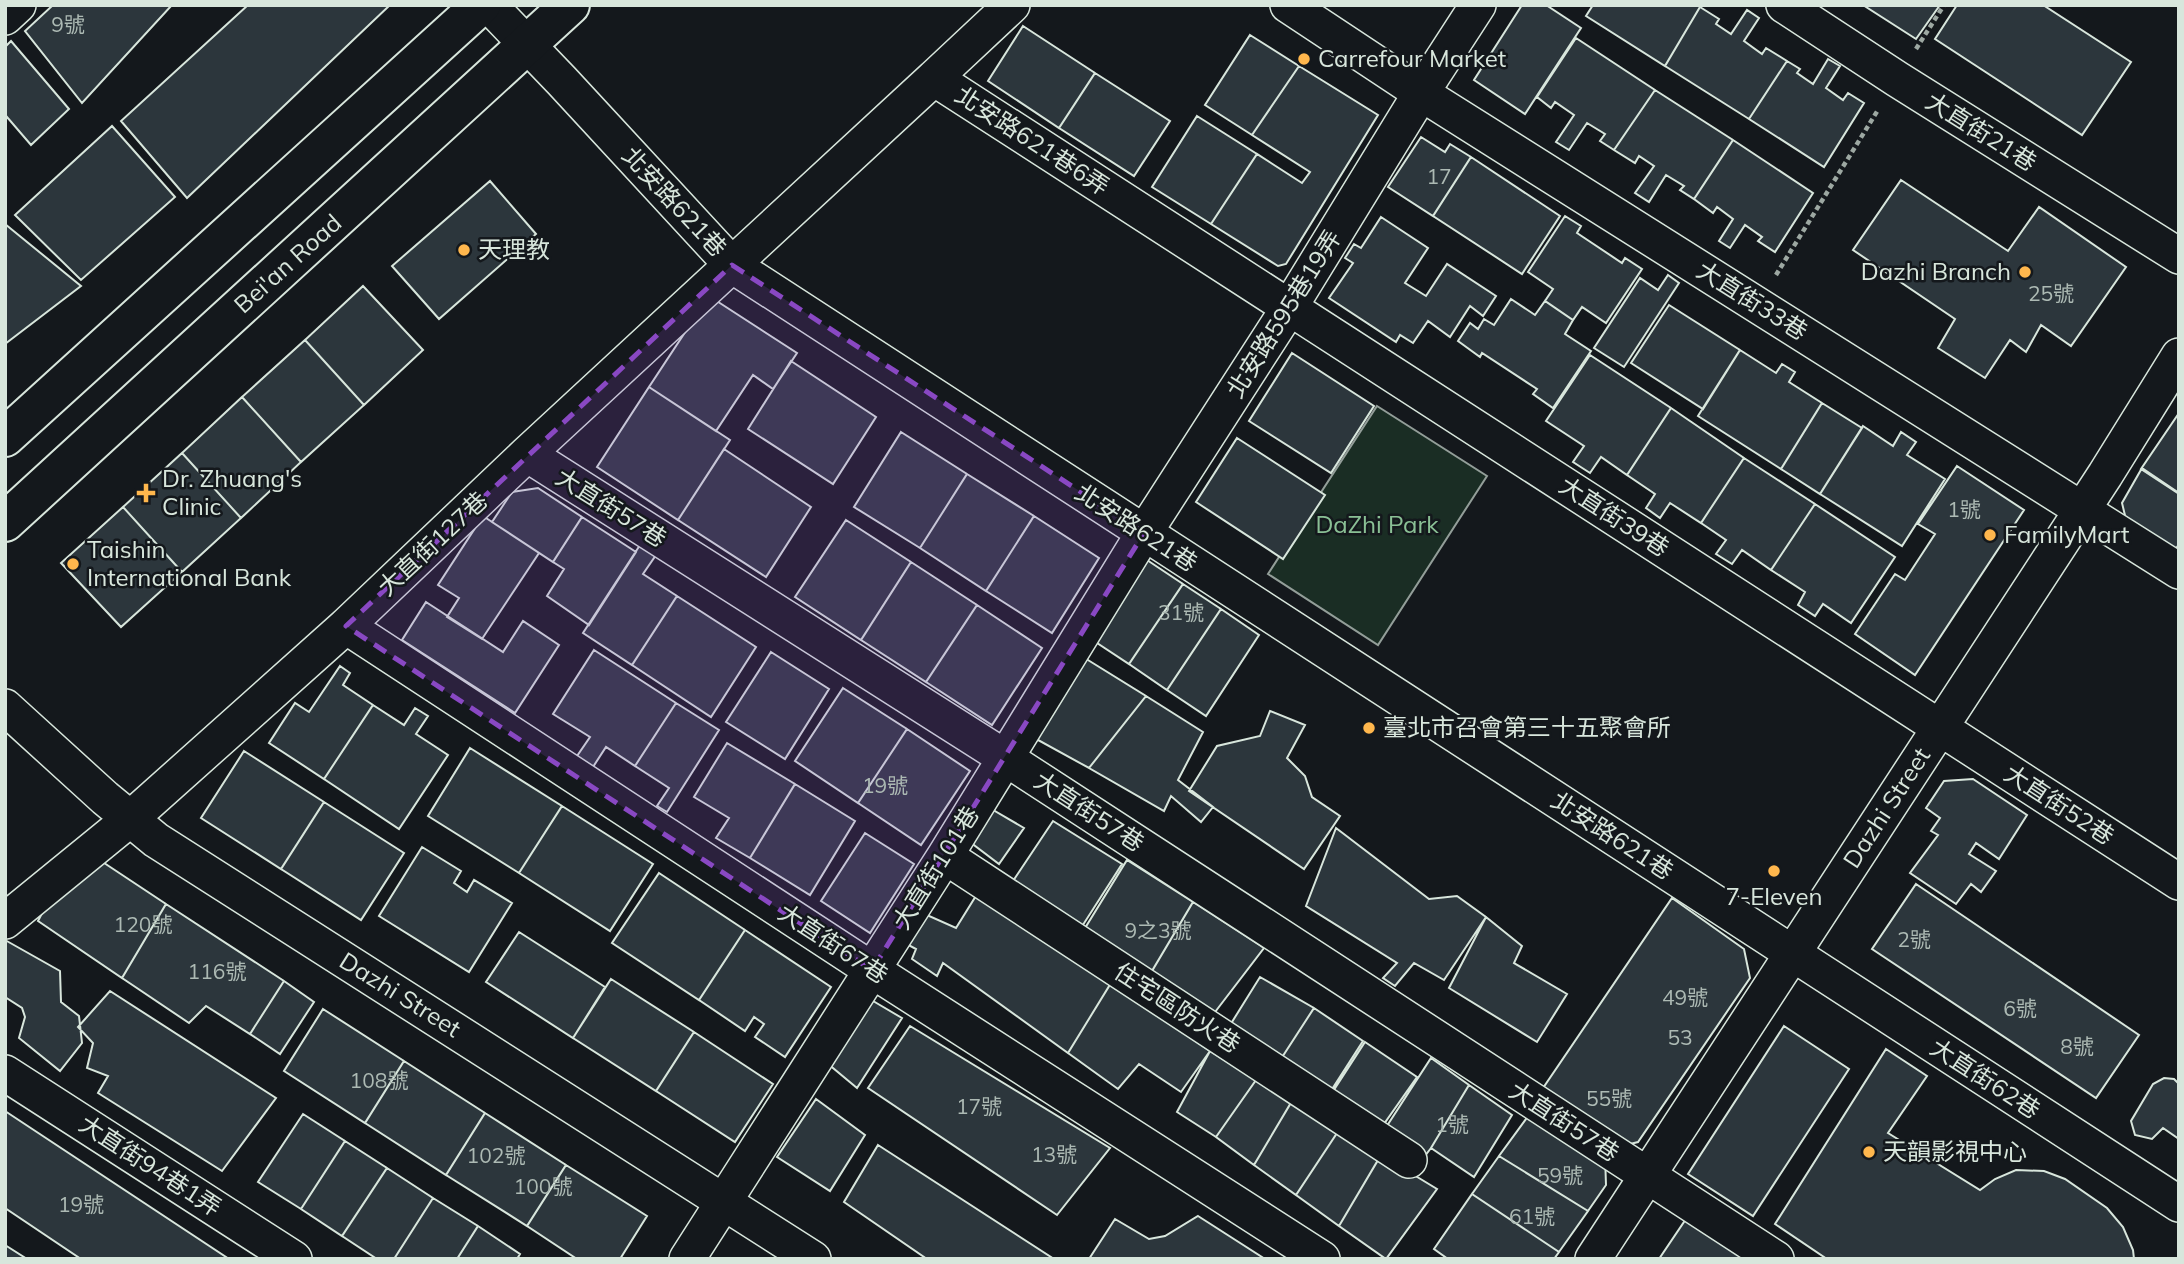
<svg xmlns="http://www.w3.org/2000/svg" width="2184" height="1264" font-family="Mulish,'Noto Sans TC',sans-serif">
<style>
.green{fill:#1a2d24;stroke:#939e99;stroke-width:2}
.building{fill:#2c363c;stroke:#d8e6dc;stroke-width:2}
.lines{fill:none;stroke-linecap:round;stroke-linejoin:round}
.minor-casing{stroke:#d8e6dc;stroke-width:38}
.secondary-casing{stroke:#d8e6dc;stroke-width:42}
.path{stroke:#9da8a2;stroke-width:4.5;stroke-dasharray:5 3.5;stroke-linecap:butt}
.minor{stroke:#14181c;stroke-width:35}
.secondary{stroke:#14181c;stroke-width:38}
.marked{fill:#8948c3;fill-opacity:0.2;stroke:#8948c3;stroke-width:5;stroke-dasharray:14 9;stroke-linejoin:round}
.poi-dot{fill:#ffb74d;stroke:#14181c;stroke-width:2.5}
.labels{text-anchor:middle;stroke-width:5;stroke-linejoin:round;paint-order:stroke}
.number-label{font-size:21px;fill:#adbab4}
.poi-label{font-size:24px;fill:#d8e6dc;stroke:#14181c;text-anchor:start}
.street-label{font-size:24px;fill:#d8e6dc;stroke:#14181c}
.park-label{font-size:24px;fill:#8ac095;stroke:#14181c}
</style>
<rect width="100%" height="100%" fill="#14181c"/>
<path class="green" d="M1377,406L1487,476L1378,645L1268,574Z"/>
<path class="building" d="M53,5H172L82,103L25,31Z
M248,5H390L187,198L121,121Z
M1522,5H1546L1581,28L1525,114L1474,80Z
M1593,5H1698L1700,7L1665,66L1586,16Z
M1863,5H1940L1916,39Z
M1957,5H2043L2131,62L2082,135L1935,39Z
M1700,7L1719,19L1716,24L1731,34L1747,10L1759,18L1744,41L1762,54L1766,48L1787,61L1749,119L1665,66Z
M1023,26L1095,73L1059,128L988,81Z
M1250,35L1299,66L1252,135L1205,105Z
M1576,38L1655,90L1614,150L1600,141L1605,134L1587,123L1569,150L1556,142L1574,115L1555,102L1551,108L1537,97Z
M11,41L69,109L31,145L7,117L5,119V47Z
M1828,59L1840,66L1826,88L1843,100L1848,93L1864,103L1824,167L1749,119L1787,61L1800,69L1797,73L1813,84Z
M1299,66L1378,115L1286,264L1278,266L1211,224L1257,154L1302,183L1310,172L1252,135Z
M1095,73L1170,121L1134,176L1059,128Z
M1655,90L1733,140L1694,199L1680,190L1684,186L1666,175L1649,202L1635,193L1654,166L1639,156L1635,163L1614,150Z
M1197,116L1257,154L1211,224L1152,187Z
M112,126L175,197L81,280L15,215Z
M1421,137L1445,152L1450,144L1471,157L1433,216L1388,187Z
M1733,140L1813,193L1775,252L1758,241L1762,237L1745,225L1730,248L1719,241L1733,219L1717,207L1713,213L1694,199Z
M1471,157L1560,216L1522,274L1433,216Z
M1901,180L2008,251L2039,207L2126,267L2071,346L2041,325L2026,352L2010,340L1985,378L1938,348L1955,319L1853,250Z
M490,181L536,234L439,319L392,266Z
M1565,216L1581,226L1577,233L1622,263L1625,258L1642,269L1606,323L1582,307L1573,320L1545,301L1553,289L1528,272Z
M1381,217L1428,248L1405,283L1426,296L1447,264L1496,296L1483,316L1470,306L1450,337L1428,321L1413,343L1400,335L1396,342L1329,298L1353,263L1345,258L1354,244L1361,248Z
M5,224L81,286L5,344Z
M1668,275L1679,283L1624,367L1594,348L1640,278L1658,290Z
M363,286L423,350L364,405L305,340Z
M709,296L797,353L773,389L753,375L716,431L649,387Z
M1511,299L1535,315L1545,301L1573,320L1565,334L1591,351L1553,408L1533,394L1537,389L1482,353L1480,357L1458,341L1470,323L1478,329L1484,319L1494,325Z
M1669,305L1740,350L1703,409L1631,363Z
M305,340L364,405L301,462L242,397Z
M1740,350L1776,373L1782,364L1795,372L1789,382L1822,403L1781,469L1698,416Z
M1292,353L1374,406L1331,473L1249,421Z
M1590,355L1671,408L1627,475L1601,457L1590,473L1573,462L1584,446L1546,421Z
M791,361L876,417L833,484L748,429Z
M649,387L730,440L678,520L597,467Z
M242,397L301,462L241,518L182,453Z
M1822,403L1862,428L1820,494L1781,469Z
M1671,408L1744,458L1701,523L1670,503L1660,518L1646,508L1655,494L1627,475Z
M2179,413V494L2141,469Z
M1863,426L1893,446L1901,432L1916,442L1907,455L1945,479L1902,546L1820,494Z
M901,432L967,474L920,548L854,507Z
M1237,438L1325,495L1283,559L1196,502Z
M724,449L811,507L766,577L678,520Z
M182,453L241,518L182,572L123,507Z
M1744,458L1815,504L1771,570L1742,550L1732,564L1716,554L1726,540L1701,523Z
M1957,466L2024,510L1915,675L1855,634L1895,574L1905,580L1935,534L1918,524Z
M2142,468L2179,493V544L2169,560L2130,536L2122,503Z
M967,474L1034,516L986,591L920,548Z
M538,488L582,517L553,562L492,522L512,492Z
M1815,504L1895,557L1851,623L1823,604L1815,616L1798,605L1805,592L1771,570Z
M123,507L182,572L121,627L61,563Z
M483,516L539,553L482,639L447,617L459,598L438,585Z
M1034,516L1099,558L1052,633L986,591Z
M582,517L636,552L589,625L547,596L564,569L553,562Z
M846,520L911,562L861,640L795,597Z
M640,545L656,555L643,574L677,596L632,665L583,633Z
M1144,558L1183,584L1129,664L1091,639Z
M911,562L977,605L926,682L861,640Z
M1183,584L1221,609L1167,690L1129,664Z
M677,596L756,647L711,717L632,665Z
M426,602L503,652L523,621L559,645L515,713L402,640Z
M977,605L1042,648L992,725L926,682Z
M1221,609L1259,635L1206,716L1167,690Z
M594,650L676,703L635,766L606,747L591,770L575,759L590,737L553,714Z
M771,652L829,689L785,759L726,722Z
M1075,652L1146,696L1089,768L1038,740L1030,721Z
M340,666L350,673L343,685L373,705L324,779L269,743L295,703L309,712Z
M843,688L907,729L858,803L795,761Z
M1146,696L1203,732L1178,780L1213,807L1201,822L1171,796L1164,811L1089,768Z
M676,703L719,730L667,812L657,806L669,788L635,766Z
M373,705L404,725L415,708L428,716L416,734L448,755L399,829L324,779Z
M1270,711L1305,725L1287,758L1305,776L1312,797L1340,816L1304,869L1189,791L1217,746L1260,736Z
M907,729L970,771L921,845L858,803Z
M727,743L795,784L750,858L716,838L729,818L694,797Z
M470,748L562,806L519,873L428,816Z
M244,751L324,802L281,869L201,818Z
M1973,779L2027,815L1999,859L1976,843L1969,854L1996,871L1981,892L1971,884L1956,904L1910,873L1938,835L1931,831L1940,818L1926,808L1944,781Z
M795,784L855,821L810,895L750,858Z
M324,802L404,853L361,920L281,869Z
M562,806L653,864L610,931L519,873Z
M988,807L1024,828L999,864L966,839Z
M1053,821L1122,864L1081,928L1011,884Z
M1336,828L1429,899L1457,896L1486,917L1444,980L1414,963L1395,986L1383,978L1397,963L1306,906Z
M865,833L914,864L870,933L821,901Z
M77,845L166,904L122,978L38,921Z
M422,847L461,871L454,883L467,892L474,880L512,903L469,972L379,916Z
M1127,860L1193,902L1149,976L1082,933Z
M659,873L745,930L699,1000L612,943Z
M1916,884L2139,1035L2096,1098L1872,949Z
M979,891L1111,983L1068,1053L943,963L937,976L912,959L916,949L899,940L918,911L956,928Z
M1672,898L1744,949L1750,978L1638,1142L1618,1147L1539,1094Z
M1193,902L1264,948L1212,1016L1149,976Z
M166,904L284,981L250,1034L206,1006L189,1023L122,978Z
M1486,917L1522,946L1514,963L1567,994L1537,1042L1449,988Z
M745,930L831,987L785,1057L755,1037L764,1024L754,1017L745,1031L699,1000Z
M519,932L605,987L573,1038L486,982Z
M5,940L60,971L61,1002L79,1016L82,1043L60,1071L19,1038L25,1017L22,1008L5,997Z
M1260,977L1314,1008L1279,1062L1227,1030Z
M611,979L694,1032L656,1091L573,1038Z
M284,981L314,1002L280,1054L250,1034Z
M1111,983L1210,1051L1181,1092L1139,1064L1118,1089L1068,1053Z
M110,991L276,1098L222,1171L98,1093L108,1076L87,1068L93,1043L78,1027Z
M868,998L902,1018L857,1088L827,1063Z
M1314,1008L1363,1041L1327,1097L1279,1062Z
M323,1009L404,1061L365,1123L284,1071Z
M910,1026L1110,1148L1057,1215L868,1088Z
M1784,1026L1849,1069L1753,1216L1688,1174Z
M694,1032L773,1084L735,1142L656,1091Z
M1365,1042L1417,1077L1379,1131L1330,1096Z
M1886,1049L1927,1076L1888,1133L1980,1190L1995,1179L2016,1170L2044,1171L2065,1179L2107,1208L2123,1227L2133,1250L2134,1259H1827L1775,1224Z
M1210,1051L1256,1080L1216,1137L1177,1112Z
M1431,1058L1469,1085L1431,1148L1421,1161L1383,1132Z
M404,1061L485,1113L446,1175L365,1123Z
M2164,1078L2174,1079L2179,1084V1139L2163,1128L2152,1139L2135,1135L2131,1121L2153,1084Z
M1256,1080L1292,1101L1254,1165L1216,1137Z
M1469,1085L1512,1115L1474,1177L1431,1148Z
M816,1099L865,1135L830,1191L777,1157Z
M1292,1101L1339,1130L1296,1195L1254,1165Z
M1534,1108L1605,1155L1606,1185L1588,1211L1499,1156Z
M5,1111L229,1259H81L5,1208Z
M485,1113L566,1165L527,1226L446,1175Z
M303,1114L345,1141L301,1209L258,1182Z
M1339,1130L1381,1155L1339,1226L1296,1195Z
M345,1141L387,1168L342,1236L301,1209Z
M878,1145L1054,1259H927L844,1202Z
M1381,1155L1437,1189L1386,1259L1339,1226Z
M1499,1156L1588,1211L1559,1252L1472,1194Z
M566,1165L647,1216L620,1259H577L527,1226Z
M387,1168L433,1198L394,1259H377L342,1236Z
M1472,1194L1559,1252L1554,1259H1448L1434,1249Z
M433,1198L478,1226L457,1259H394Z
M1198,1216L1265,1259H1089L1115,1219L1149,1239L1165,1236Z
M1686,1219L1746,1259H1659Z
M478,1226L520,1254L517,1259H457Z
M5,1245L27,1259H5Z"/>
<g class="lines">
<g class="minor-casing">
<path id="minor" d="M489,5L562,81L732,265L2179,1204
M1288,5L1421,93L2179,571
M1784,5L1897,79L2179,256
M5,17L18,5
M934,78L1012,5
M527,454L1004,757L1776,1259
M346,626L872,970L1322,1259
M5,707L105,798L156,840L813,1259
M945,856L1409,1160
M5,921L130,819L346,626L527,454L934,78L2179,882
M5,1073L294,1259
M687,1259L945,856L1144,533L1289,308L1421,93L1478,5
M1593,1259L2105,475L2179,356"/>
</g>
<g class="secondary-casing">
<path id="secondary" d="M5,437L481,5
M5,522L570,5"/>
</g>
<path class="path" d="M1916,49L1944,5
M1776,275L1878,110"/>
<use href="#minor" class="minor"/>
<use href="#secondary" class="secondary"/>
</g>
<path class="marked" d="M732,265L1144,533L872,970L346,626Z"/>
<g class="poi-dot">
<circle cx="1304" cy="59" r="7"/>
<circle cx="464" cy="250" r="7"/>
<circle cx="2025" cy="272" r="7"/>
<path d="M142.5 482.5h7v7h7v7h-7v7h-7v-7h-7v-7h7z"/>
<circle cx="1990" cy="535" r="7"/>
<circle cx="73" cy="564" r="7"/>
<circle cx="1369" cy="728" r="7"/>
<circle cx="1774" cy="871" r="7"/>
<circle cx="1869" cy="1152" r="7"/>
</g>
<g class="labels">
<g class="number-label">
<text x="68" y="32">9號</text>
<text x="1439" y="184">17</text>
<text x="2051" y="301">25號</text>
<text x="1964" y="517">1號</text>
<text x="1181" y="620">31號</text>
<text x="885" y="793">19號</text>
<text x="143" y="932">120號</text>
<text x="1158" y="938">9之3號</text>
<text x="1914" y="947">2號</text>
<text x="217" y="979">116號</text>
<text x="1685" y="1005">49號</text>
<text x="2020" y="1016">6號</text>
<text x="1680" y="1045">53</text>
<text x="2077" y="1054">8號</text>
<text x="379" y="1088">108號</text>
<text x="1609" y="1106">55號</text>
<text x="979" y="1114">17號</text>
<text x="1452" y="1132">1號</text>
<text x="1054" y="1162">13號</text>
<text x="496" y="1163">102號</text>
<text x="1560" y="1183">59號</text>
<text x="543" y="1194">100號</text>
<text x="81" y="1212">19號</text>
<text x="1532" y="1224">61號</text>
</g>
<g class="poi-label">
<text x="1318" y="67">Carrefour Market</text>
<text x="478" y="258">天理教</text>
<text x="2011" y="280" text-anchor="end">Dazhi Branch</text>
<text x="162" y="487">Dr. Zhuang's<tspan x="162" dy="28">Clinic</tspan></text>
<text x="2004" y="543">FamilyMart</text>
<text x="87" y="558">Taishin<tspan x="87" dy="28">International Bank</tspan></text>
<text x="1383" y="736">臺北市召會第三十五聚會所</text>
<text x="1774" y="905" text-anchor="middle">7-Eleven</text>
<text x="1883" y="1160">天韻影視中心</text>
</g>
<g class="street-label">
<text transform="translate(1981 132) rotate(32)" y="8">大直街21巷</text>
<text transform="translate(1032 141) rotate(33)" y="8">北安路621巷6弄</text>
<text transform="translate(674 202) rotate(47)" y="8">北安路621巷</text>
<text transform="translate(288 264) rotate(-42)" y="8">Bei'an Road</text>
<text transform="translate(1752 301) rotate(32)" y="8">大直街33巷</text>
<text transform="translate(1284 314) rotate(-58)" y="8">北安路595巷19弄</text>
<text transform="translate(611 508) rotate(32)" y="8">大直街57巷</text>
<text transform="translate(1614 517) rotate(33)" y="8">大直街39巷</text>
<text transform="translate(1136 528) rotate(33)" y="8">北安路621巷</text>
<text transform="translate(433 544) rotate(-43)" y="8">大直街127巷</text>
<text transform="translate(2059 805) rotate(33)" y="8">大直街52巷</text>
<text transform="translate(1887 808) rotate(-57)" y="8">Dazhi Street</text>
<text transform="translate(1089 812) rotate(33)" y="8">大直街57巷</text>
<text transform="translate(1612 836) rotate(33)" y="8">北安路621巷</text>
<text transform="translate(936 868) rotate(-58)" y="8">大直街101巷</text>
<text transform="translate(833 944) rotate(33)" y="8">大直街67巷</text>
<text transform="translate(400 995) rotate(32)" y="8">Dazhi Street</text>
<text transform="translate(1177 1008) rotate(33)" y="8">住宅區防火巷</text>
<text transform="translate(1985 1079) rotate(33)" y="8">大直街62巷</text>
<text transform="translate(1564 1122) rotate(33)" y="8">大直街57巷</text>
<text transform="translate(150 1166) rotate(33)" y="8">大直街94巷1弄</text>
</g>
<g class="park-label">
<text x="1377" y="533">DaZhi Park</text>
</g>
</g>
<rect width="2184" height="1264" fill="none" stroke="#d8e6dc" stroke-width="14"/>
</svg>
